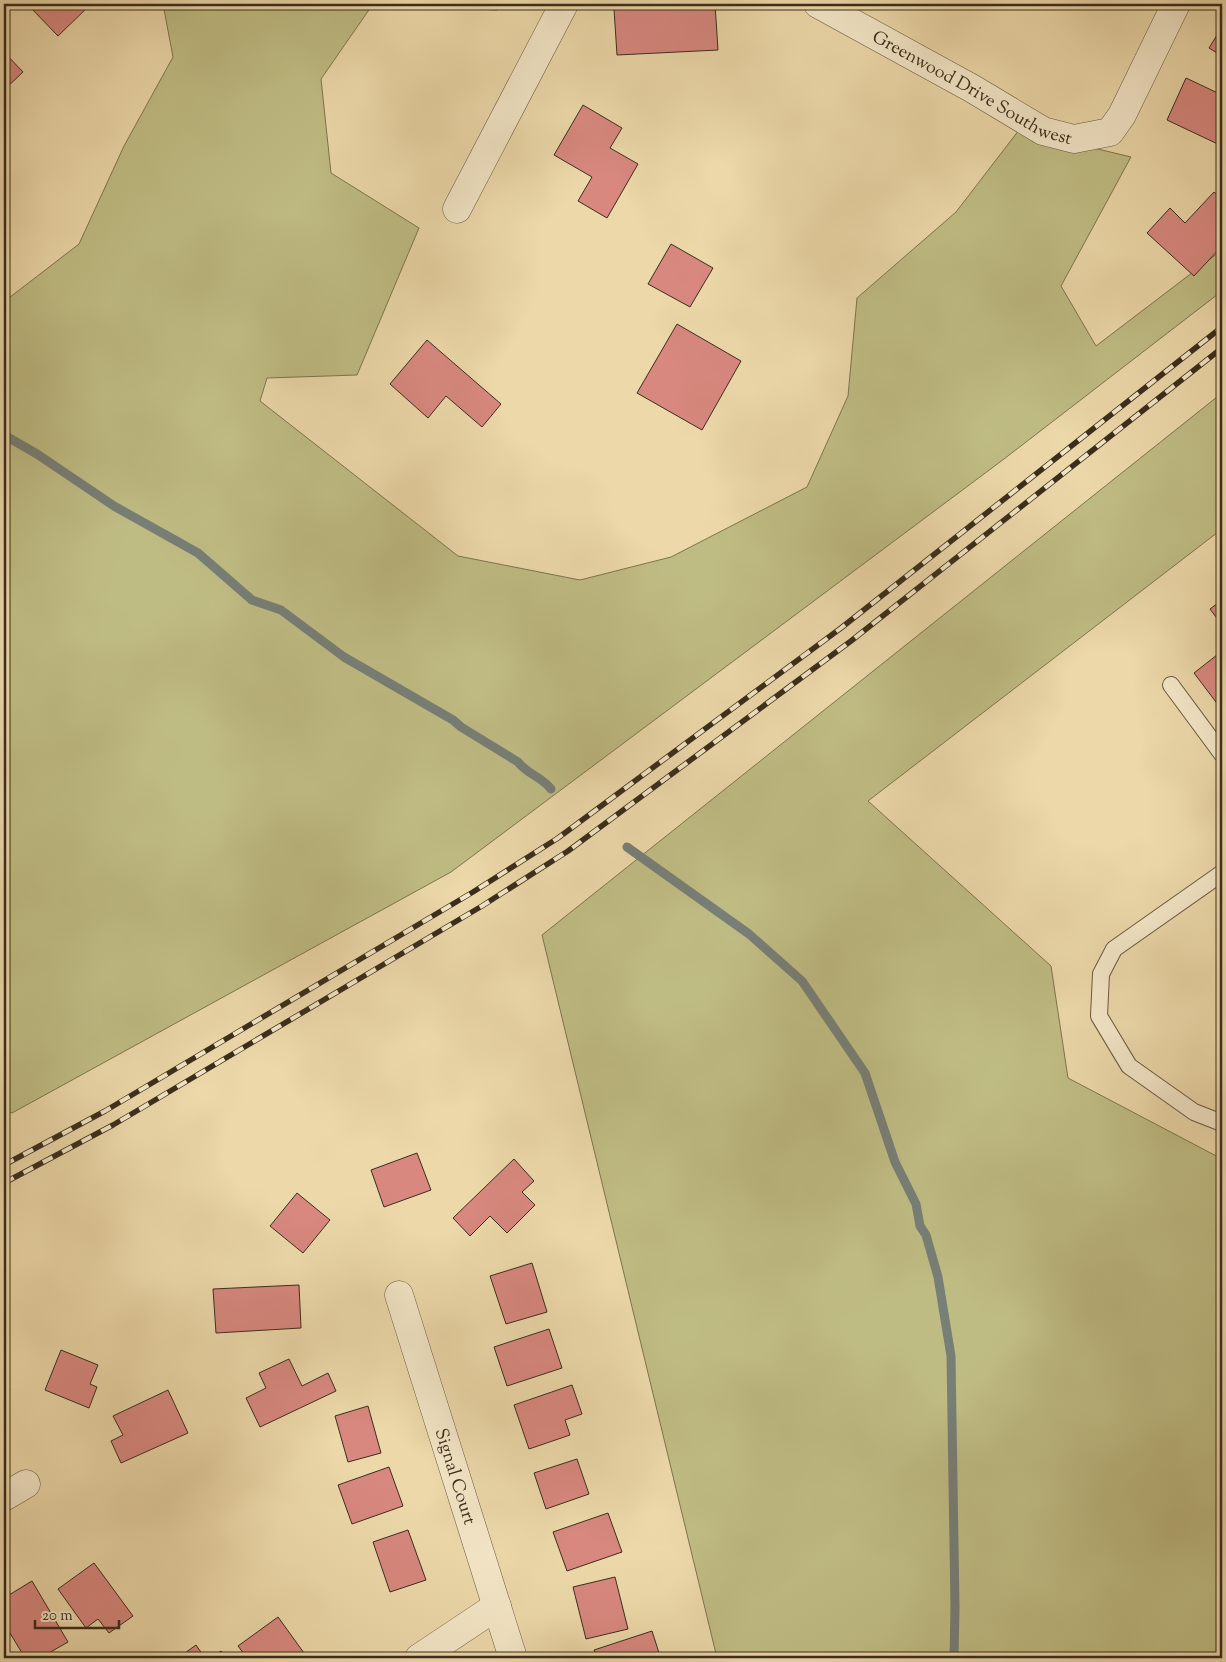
<svg xmlns="http://www.w3.org/2000/svg" width="1226" height="1662" font-family="'Sorts Mill Goudy',serif">
<style>
.green{fill:#bfbc83;stroke:#7d7450}
.lines{fill:none;stroke-linecap:round;stroke-linejoin:round}
.stream{stroke:#777f77;stroke-width:9}
.building{fill:#d8887f;stroke:#3b2d1c}
.lane-casing{stroke:#67583f;stroke-width:18}
.street-casing{stroke:#67583f;stroke-width:29}
.lane{stroke:#f3e6c7;stroke-width:16}
.street{stroke:#f3e6c7;stroke-width:28}
.rail-casing{stroke:#3b2d1c;stroke-width:5.5}
.rail{stroke:#f3e6c7;stroke-width:4;stroke-dasharray:11;stroke-linecap:butt}
.labels{text-anchor:middle;stroke-width:4;stroke-linejoin:round;paint-order:stroke}
.street-label{font-size:18px;fill:#3b2d1c;stroke:#f3e6c7}
</style>
<rect width="100%" height="100%" fill="#ecd8a9"/>
<filter id="stains"><feTurbulence type="fractalNoise" baseFrequency=".004" numOctaves="4"/><feColorMatrix values="0 0 0 0 .2 0 0 0 0 .09 0 0 0 0 .02 0 0 0 .5 -.17"/></filter>
<radialGradient id="worn" r=".72"><stop offset=".6" stop-color="#630" stop-opacity="0"/><stop offset="1" stop-color="#630" stop-opacity=".3"/></radialGradient>
<path class="green" d="M163,4H373L321,79L331,173L419,228L357,375L267,378L260,401L458,556L580,580L671,557L807,487L848,396L857,298L956,212L1019,130L1131,157L1061,286L1096,346L1222,250V291L1004,459L451,872L12,1113L4,1110V301H5L79,244L124,146L173,57Z
M410,4H499L497,10L437,7Z
M1222,393V529L868,801L1051,966L1068,1078L1222,1159V1658H717L542,935Z"/>
<g class="lines">
<path class="stream" d="M4,435L37,454L114,506L198,553L252,600L281,610L344,657L453,720L461,727L518,762C527,774 542,777 551,789
M627,847L749,934L802,981L865,1073L895,1162L916,1204L920,1226L926,1235L938,1277L951,1356L955,1607L954,1658"/>
</g>
<path class="building" d="M33,4H91L58,36L30,7Z
M715,4L718,50L617,55L614,9Z
M1222,27V56L1209,48Z
M4,52L23,72L4,90Z
M1186,78L1222,95V146L1167,120Z
M583,105L622,128L610,148L638,164L607,218L578,201L592,177L554,155Z
M1214,192L1222,199V246L1194,276L1147,233L1170,208L1185,223Z
M671,244L713,268L690,307L648,284Z
M677,324L741,361L702,430L637,393Z
M427,340L501,404L482,427L446,396L428,418L390,384Z
M1222,600V625L1210,609Z
M1222,651V710L1194,673Z
M417,1153L431,1190L384,1207L371,1170Z
M514,1159L534,1181L522,1192L535,1205L507,1233L490,1216L470,1236L453,1218Z
M297,1193L330,1220L303,1253L270,1226Z
M532,1263L547,1312L506,1324L490,1276Z
M299,1285L301,1328L216,1333L213,1289Z
M549,1329L562,1368L507,1386L494,1347Z
M61,1350L98,1365L90,1384L97,1387L89,1408L45,1390Z
M289,1359L302,1386L328,1373L336,1391L260,1427L246,1398L266,1388L259,1373Z
M4,1377L10,1390L4,1392Z
M572,1385L582,1414L565,1420L570,1435L529,1449L514,1405Z
M168,1390L188,1433L121,1463L111,1441L123,1435L113,1416Z
M368,1406L381,1453L348,1462L335,1416Z
M577,1459L589,1494L546,1509L534,1473Z
M389,1467L403,1506L352,1524L338,1485Z
M608,1513L622,1552L567,1571L553,1532Z
M408,1530L426,1580L390,1592L373,1542Z
M94,1563L133,1616L109,1633L98,1619L86,1628L58,1589Z
M615,1577L628,1629L586,1639L573,1587Z
M32,1581L68,1642L40,1658H25L4,1623V1598Z
M278,1617L304,1653L297,1658H247L238,1646Z
M652,1631L660,1656L655,1658H597L594,1650Z
M196,1645L205,1658H178Z
M221,1651L226,1658H211Z"/>
<g class="lines">
<g class="lane-casing">
<path id="lane" d="M1171,685L1222,754
M1222,873L1114,949L1101,974L1099,1016L1129,1066L1194,1112L1222,1123"/>
</g>
<g class="street-casing">
<g id="street">
<path id="s1" d="M818,4L973,89L1043,131L1074,139L1110,132L1122,115L1176,4"/>
<path d="M457,209L564,4"/>
<path id="s2" d="M399,1295L513,1658"/>
<path d="M4,1497L26,1484"/>
<path d="M419,1658L497,1606"/>
</g>
</g>
<use href="#lane" class="lane"/>
<use href="#street" class="street"/>
<g class="rail-casing">
<path id="rail" d="M4,1165L105,1111L473,892L558,838L841,628L1222,327
M4,1183L113,1125L482,906L568,851L851,641L1222,348"/>
</g>
<use href="#rail" class="rail"/>
</g>
<g class="labels">
<g class="street-label">
<text dy="6" stroke="none"><textPath href="#s1" startOffset="176">Greenwood Drive Southwest</textPath></text>
<text dy="6" stroke="none"><textPath href="#s2" startOffset="190">Signal Court</textPath></text>
</g>
</g>
<rect width="1226" height="1662" fill="none" stroke="#ecd8a9" stroke-width="20"/>
<rect x="5" y="5" width="1216" height="1652" fill="none" stroke="#3b2d1c" stroke-width="2.5"/>
<rect x="10" y="10" width="1206" height="1642" fill="none" stroke="#3b2d1c"/>
<path d="M35 1620v8h84v-8" fill="none" stroke="#3b2d1c" stroke-width="2.5"/>
<text x="42" y="1620" font-size="15" fill="#3b2d1c" stroke="#f3e6c7" stroke-width="4" paint-order="stroke">20 m</text>
<rect width="100%" height="100%" filter="url(#stains)"/>
<rect width="100%" height="100%" fill="url(#worn)"/>
</svg>
